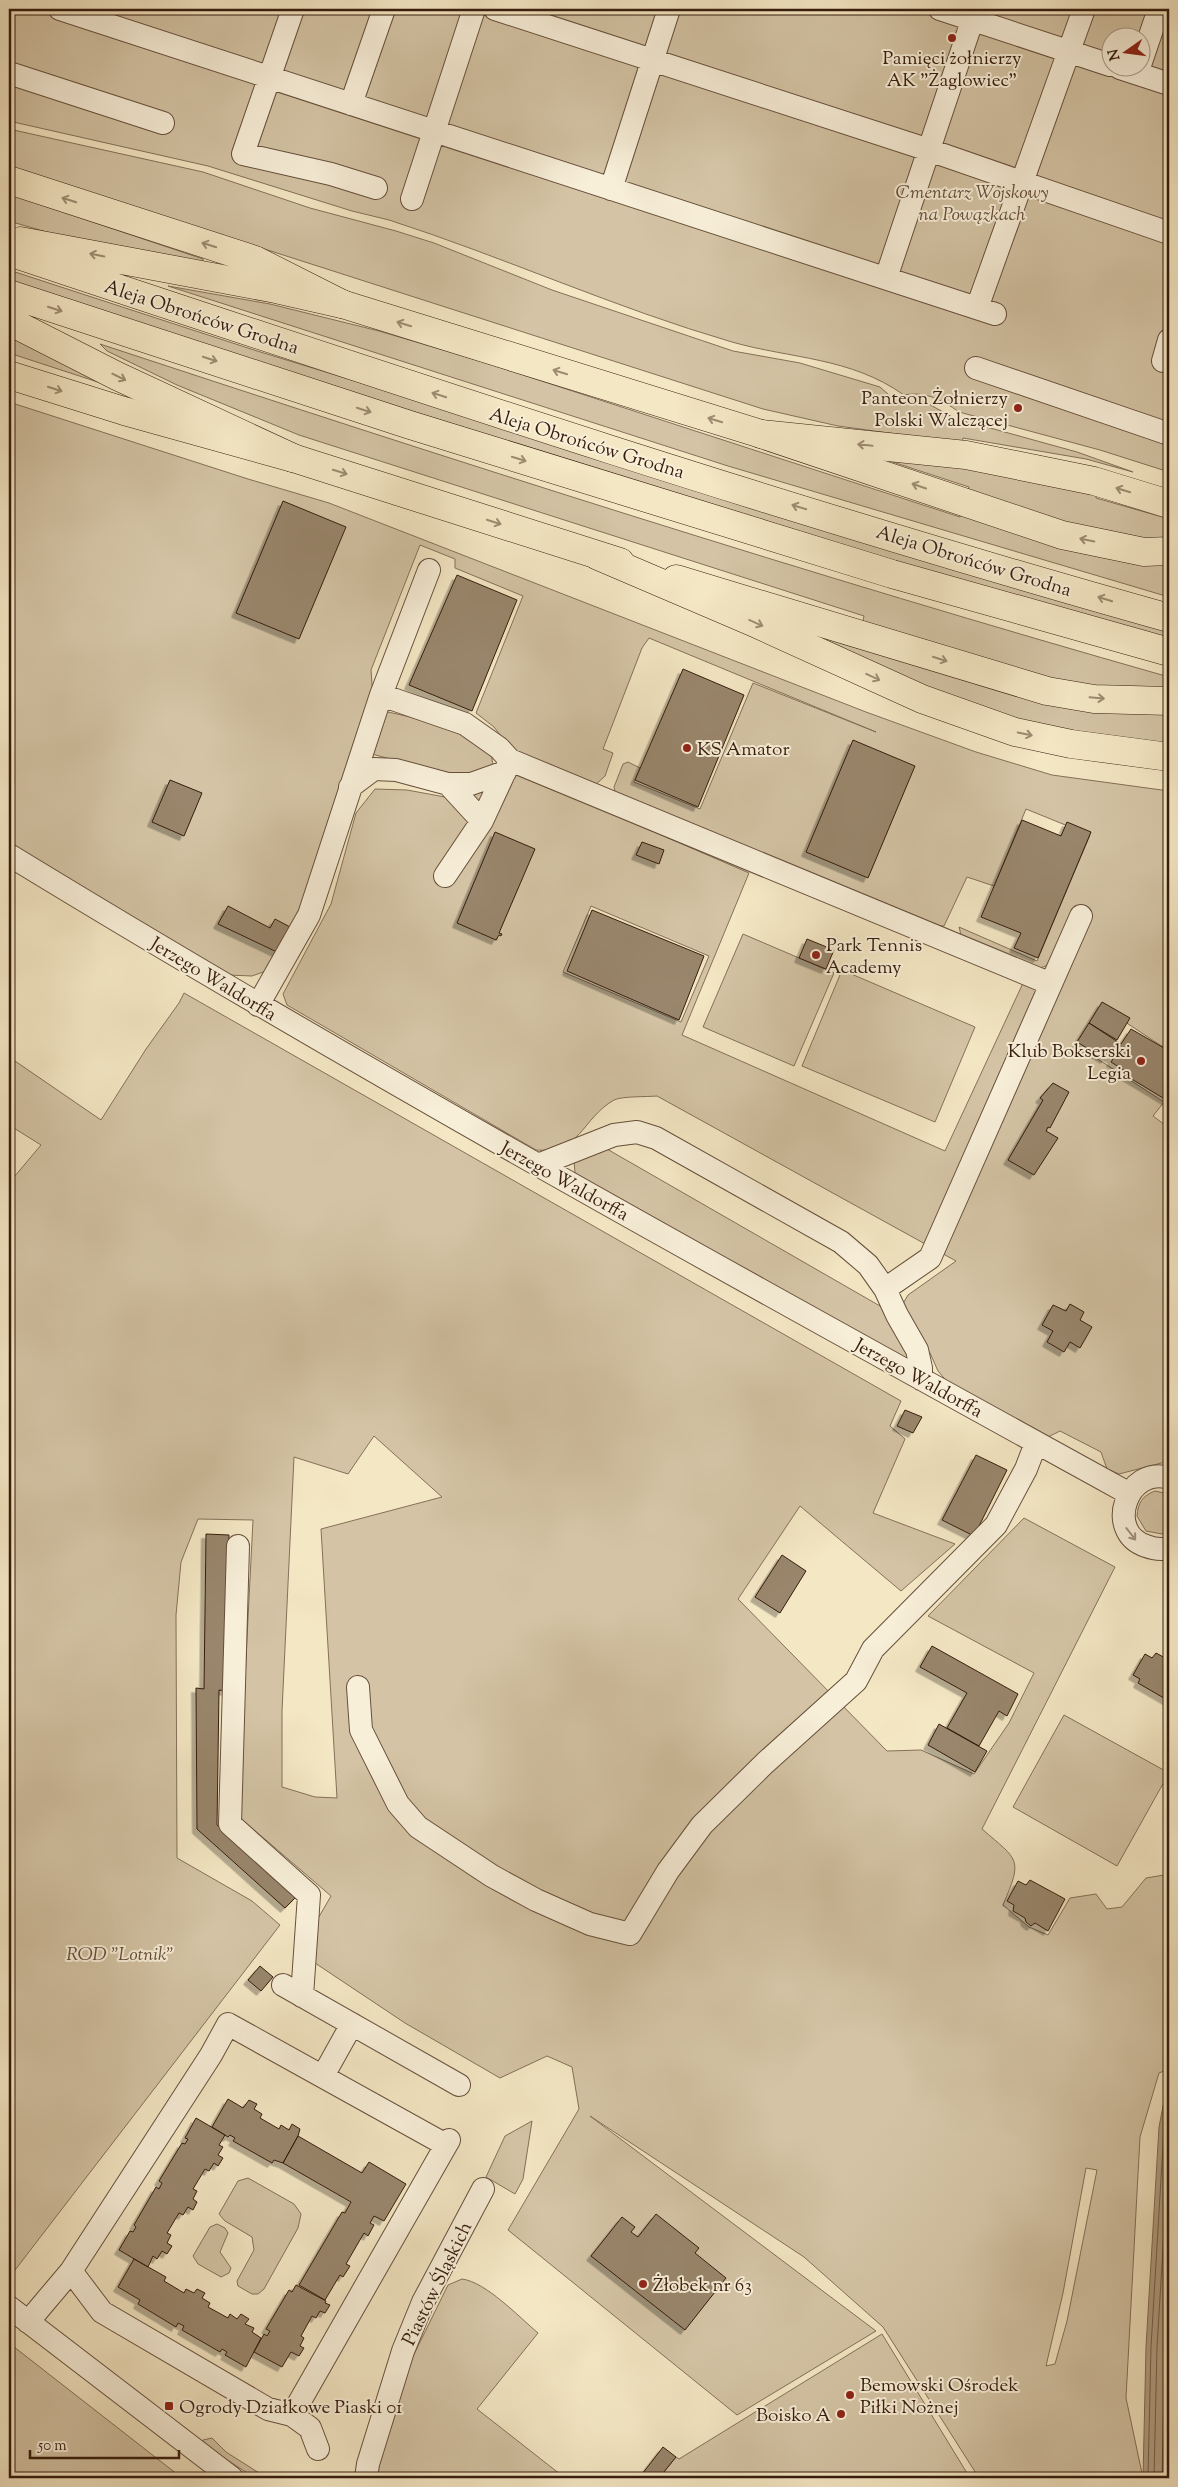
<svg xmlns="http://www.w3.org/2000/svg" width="1178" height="2487" font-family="'Sorts Mill Goudy',serif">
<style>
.green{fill:#d4c4a5;stroke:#857059;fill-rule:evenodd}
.water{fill:#b3a286;stroke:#816c56}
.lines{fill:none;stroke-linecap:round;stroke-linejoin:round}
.shore{stroke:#745f4a;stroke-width:1}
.building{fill:#99866c;stroke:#361c0d;filter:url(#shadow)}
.minor-casing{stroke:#664f3b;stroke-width:24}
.major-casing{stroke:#361c0d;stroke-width:29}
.highway-casing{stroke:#361c0d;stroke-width:29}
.minor{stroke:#f8efd9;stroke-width:22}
.major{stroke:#f4e7c4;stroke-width:28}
.highway{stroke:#f4e7c4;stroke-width:28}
.oneway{stroke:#9e8c72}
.oneway2{stroke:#a1907d}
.poi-dot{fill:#8f2418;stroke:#f8efd9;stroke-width:2}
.labels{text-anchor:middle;stroke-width:4;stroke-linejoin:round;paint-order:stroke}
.poi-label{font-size:19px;fill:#361c0d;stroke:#f8efd9;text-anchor:start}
.park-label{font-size:19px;font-style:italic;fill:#654e3b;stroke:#f8efd9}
.street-label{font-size:19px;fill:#361c0d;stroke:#f8efd9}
</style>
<defs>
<filter id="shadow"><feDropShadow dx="-4.5" dy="4.5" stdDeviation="0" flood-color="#0004"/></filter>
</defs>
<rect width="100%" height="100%" fill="#f4e7c4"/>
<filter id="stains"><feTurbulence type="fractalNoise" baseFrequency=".004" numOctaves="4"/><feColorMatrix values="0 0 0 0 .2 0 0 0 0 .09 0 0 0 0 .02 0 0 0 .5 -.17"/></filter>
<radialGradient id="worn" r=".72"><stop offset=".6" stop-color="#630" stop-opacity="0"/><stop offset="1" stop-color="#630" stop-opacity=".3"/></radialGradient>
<path class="green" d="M9,9H1169V472L1100,450L959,412C942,400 926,391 904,395C850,357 792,359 732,342C615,308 504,257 389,220L352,211L208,166L9,121ZM1110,38H1140V68H1110Z
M9,129L203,172L310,208L396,231L434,243L552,290L733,351L800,363L880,387L896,401L925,402L954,418L1077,452L1133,472L1086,459L963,438L962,443L838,426L763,409L9,167Z
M9,194L203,259V263L87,244L9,221Z
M9,270L254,350L1169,631V642L1067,614L418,413L9,280Z
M168,286L270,304L379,331L480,361L960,517L969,487L859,451L969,467L1097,493L1096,498L1169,519V597L728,466Z
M9,334L110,386L9,353Z
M100,344C455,461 810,575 1169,677V746C1098,737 1025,727 957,700C908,681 860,656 812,634L857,648L864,616L299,435L177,385L107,351Z
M9,402L248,479L329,503L866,712L976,752L1052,775L1169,791V1037L1163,1047L1101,1006L1076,1045L1164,1102L1153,1116L1169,1128V1461L1119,1474L1107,1469L1101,1452L1060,1431L1048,1437L949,1384L938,1371L930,1353L916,1334L901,1307L908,1295L956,1261L657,1096C647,1097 622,1096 614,1100C582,1118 581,1154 536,1150L287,1005L283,994L331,904L356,813L375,789L407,790L445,797L490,789L523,772L622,818L749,873L682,1035L945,1151L1024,981L1045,982L1053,955L1046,966L1037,969L961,935L959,927L1037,961L1090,835L1026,809L994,886L967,877L944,926H933L616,796L614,787L623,764L628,762L640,768L634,782L700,809L753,683L876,732L649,638L642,648L603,749L613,753L605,776L595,785L511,749L494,727L476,713L523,596L455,568V559L420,545L371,670L373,698L301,915L266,971L252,976L228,975L9,842ZM591,906L709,956L681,1022L563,972Z
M382,711C406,715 478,733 491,753C492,756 492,762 493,765L458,777L368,753Z
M743,934L834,973L794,1066L703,1027Z
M842,970L975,1027L935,1122L802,1066Z
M184,993L901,1401L890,1426L905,1439L873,1513L955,1544L901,1591L800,1506L738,1599L887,1751L921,1750L974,1774L1009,1723L1034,1673L928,1616L1024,1518L1115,1567L982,1829C1019,1861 1023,1858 1003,1905L1029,1927L1048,1935L1070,1898L1096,1894L1107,1909L1122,1907L1146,1878L1164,1875L1169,1879V2069L1159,2073L1140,2137L1126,2398L1143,2478H979L883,2327L804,2257L590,2116L876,2331L737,2415L508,2230L579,2109L572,2067L547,2056L500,2078L405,2023L312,1961L313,1927L331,1896L238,1816L253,1520L198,1519L181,1562L176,1615L177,1858L252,1901L280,1925L12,2274L9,2271V1183L41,1145L9,1125V1067L15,1061L101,1120L146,1049L179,1003ZM374,1436L442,1497L321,1529L337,1798L315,1797L282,1787V1711L294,1457L348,1474ZM1086,2168L1097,2170L1067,2321L1055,2364L1046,2366L1063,2293Z
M607,1149L887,1310L910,1361L575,1173L574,1160Z
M1155,1491L1169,1494V1532L1162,1534L1146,1531L1137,1516C1138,1503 1142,1496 1155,1491Z
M1064,1715L1169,1773L1117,1866L1013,1807Z
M532,2121L523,2179L515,2194L486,2177L505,2136Z
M248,2178L294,2204L301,2214L298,2228L264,2289L258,2294H252L238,2286L237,2281L254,2250L252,2237L225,2221L219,2214L238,2181Z
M217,2224L225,2228L228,2233L220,2252L231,2268L229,2273L221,2277L198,2264L193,2256L210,2227Z
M462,2279C486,2282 519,2317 538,2333L477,2409L565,2478H374L394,2395L448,2285Z
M882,2334L970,2478H659L676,2457L679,2459Z
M9,2343L182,2478H9Z
M212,2438L226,2452L267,2478H255L201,2443L203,2440Z"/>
<path class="water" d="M1169,2090V2478H1143L1146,2347L1159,2127L1164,2101Z"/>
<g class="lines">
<path class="shore" d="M1148,2478L1151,2347L1164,2128L1169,2101
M1154,2478L1157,2347L1169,2149
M1162,2478L1165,2348L1169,2273"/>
</g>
<path class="building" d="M283,501L346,527L299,639L236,613Z
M457,575L517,600L472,711L409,685Z
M683,669L744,695L698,807L635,780Z
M853,740L915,766L868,878L806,852Z
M170,780L202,793L184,836L152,822Z
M1022,820L1061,836L1067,822L1091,832L1038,958L1014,948L1021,933L981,917Z
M495,832L535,849L499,933L502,934L501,936L499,935L496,940L457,923Z
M642,842L664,850L659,864L636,855Z
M228,906L270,928L275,919L292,928L279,953L218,924Z
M592,910L704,956L679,1020L567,971Z
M807,939L834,950L826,969L799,958Z
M1102,1002L1130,1018L1117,1040L1089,1023Z
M1089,1023L1121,1044L1131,1029L1164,1048L1169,1038L1168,1101L1125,1075L1127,1072L1111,1062L1113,1059L1107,1056L1105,1059L1077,1042Z
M1053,1083L1069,1092L1050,1128L1048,1127L1046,1131L1058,1138L1034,1175L1008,1160L1043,1100L1040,1098Z
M1070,1304L1084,1312L1080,1320L1092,1327L1080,1348L1070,1342L1064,1352L1047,1342L1053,1331L1042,1325L1053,1305L1066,1311Z
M905,1410L922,1417L913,1433L897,1426Z
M976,1455L1007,1470L974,1536L942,1520Z
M206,1534L229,1535L226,1691L219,1690L217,1825L297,1896L285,1908L197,1829L196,1688L204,1689Z
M782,1555L806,1571L780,1613L755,1597Z
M932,1646L1018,1694L1007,1716L999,1711L979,1746L947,1728L967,1693L920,1667Z
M1156,1653L1169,1660V1701L1138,1683L1140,1679L1133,1675L1145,1654L1152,1658Z
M939,1724L987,1751L975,1772L928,1745Z
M1030,1880L1065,1899L1048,1931L1035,1923L1031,1926L1026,1922L1025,1918L1013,1911L1014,1905L1007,1901L1018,1881L1026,1885Z
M260,1966L273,1977L261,1991L248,1980Z
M228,2099L243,2108L249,2100L257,2104L254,2109L262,2114L260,2118L279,2129L281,2125L289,2130L292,2124L300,2129L298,2136L283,2163L274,2160L272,2163L233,2141L235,2138L230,2135L228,2137L212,2127Z
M196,2118L225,2135L219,2145L223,2147L218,2155L223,2158L218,2166L214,2163L209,2171L205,2169L193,2189L197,2191L193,2199L197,2202L193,2210L188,2207L183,2215L179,2213L167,2233L171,2235L167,2243L172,2246L167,2254L162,2251L157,2259L153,2256L148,2267L119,2250L130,2231L133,2232L136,2227L134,2225L156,2187L159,2189L162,2183L159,2181L182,2143L185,2144L188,2139L185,2138Z
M298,2136L362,2173L369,2162L406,2184L384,2221L374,2216L370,2223L374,2225L368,2236L364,2233L346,2264L350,2266L343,2277L340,2275L325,2300L299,2285L342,2212L345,2213L351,2202L283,2163Z
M656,2214L699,2248L695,2253L726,2278L685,2330L591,2256L622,2217L635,2227L631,2232L638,2237Z
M134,2259L166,2277L164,2281L184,2293L186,2289L194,2293L197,2289L205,2293L202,2298L210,2303L208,2307L228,2318L230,2314L237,2319L241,2314L249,2319L245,2324L254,2328L252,2332L261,2338L246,2367L225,2355L227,2352L222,2349L220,2352L182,2330L184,2326L178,2323L176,2327L138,2304L140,2300L118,2287Z
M296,2285L326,2301L325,2303L330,2305L325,2313L320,2311L316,2318L312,2316L301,2336L304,2338L300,2346L304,2348L299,2356L291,2352L282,2367L254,2352L264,2334L267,2336L270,2331L266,2329L289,2290L292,2292Z
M663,2447L676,2457L659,2478H639Z"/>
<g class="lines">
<g class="minor-casing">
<path id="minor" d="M60,9L995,314
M293,9L243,154L331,174L376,188
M495,9L929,150L1169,233
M940,9L1110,65
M1140,65L1159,9
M1120,68L1169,84
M9,73L163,123
M351,104L384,9
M611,189L669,9
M412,199L474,9
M886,278L976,9
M977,308L1084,9
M1163,361L1169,340
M976,368L1169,434
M381,695L465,724L499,748L510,760L1051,984
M448,784L482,821
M350,787L374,769L396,770L448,784H471L505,772
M9,855C376,1079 752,1286 1128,1493
M445,876L482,821L508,765
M258,1005L309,915L381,695L429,570
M538,1165L614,1135L637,1132L656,1138L841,1242L868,1265L885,1289L897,1315L917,1350L921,1368V1379
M885,1289L930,1258L1081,916
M1169,1478C1127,1465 1104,1532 1146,1546C1154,1549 1161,1550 1169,1548
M238,1546L230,1824L309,1895L302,1996
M358,1687L361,1730L398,1804L418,1827L492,1876L536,1900L590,1924L630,1934L668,1871L702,1825L765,1763L856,1681L873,1649L996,1525L1026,1469L1036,1443
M283,1985L459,2085
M323,2076L352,2024
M71,2271L102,2312L268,2409L292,2415
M9,2307L232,2478
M28,2322L71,2271L211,2055L228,2024L446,2145
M318,2449L310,2428L292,2415L449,2140
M366,2478L368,2464L403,2351L423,2302L483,2189"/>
</g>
<g class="major-casing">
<path id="major" d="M9,180L255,260L342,304L761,434L1062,535L1144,552L1169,551
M9,375L124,411L293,458L620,562
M676,579L1047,691L1094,699L1169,701"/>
</g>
<g class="highway-casing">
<path id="highway" d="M20,241L276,289L342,304
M9,252C394,380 779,509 1169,618
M9,294L410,425L892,574L1169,652
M9,321L117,376L293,458
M761,434L966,455L1094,481L1169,504
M598,556L757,624L922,699L1015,732L1071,744L1169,757"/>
</g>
<use href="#minor" class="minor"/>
<use href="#major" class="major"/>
<use href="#highway" class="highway"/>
</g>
<defs><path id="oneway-shaft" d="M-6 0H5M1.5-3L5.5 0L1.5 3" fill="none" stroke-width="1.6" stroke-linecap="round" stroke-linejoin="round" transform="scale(1.25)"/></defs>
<g class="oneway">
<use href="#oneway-shaft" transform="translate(69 200) rotate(-162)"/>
<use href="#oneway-shaft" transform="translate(209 245) rotate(-162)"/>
<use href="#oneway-shaft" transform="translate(97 255) rotate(-169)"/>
<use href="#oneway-shaft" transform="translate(55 309) rotate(18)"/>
<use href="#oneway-shaft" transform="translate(404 324) rotate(-163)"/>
<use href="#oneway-shaft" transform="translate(210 359) rotate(18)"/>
<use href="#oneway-shaft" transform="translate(560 372) rotate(-163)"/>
<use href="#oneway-shaft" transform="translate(119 377) rotate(26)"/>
<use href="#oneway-shaft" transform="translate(55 389) rotate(18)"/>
<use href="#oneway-shaft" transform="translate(439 395) rotate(-162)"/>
<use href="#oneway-shaft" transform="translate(364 410) rotate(18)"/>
<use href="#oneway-shaft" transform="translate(715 420) rotate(-163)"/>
<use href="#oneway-shaft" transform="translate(865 445) rotate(-174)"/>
<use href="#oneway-shaft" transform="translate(519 459) rotate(17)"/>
<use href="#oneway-shaft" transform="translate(340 472) rotate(17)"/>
<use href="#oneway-shaft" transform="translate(919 486) rotate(-161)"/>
<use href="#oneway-shaft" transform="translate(1123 490) rotate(-163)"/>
<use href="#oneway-shaft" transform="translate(799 507) rotate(-163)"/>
<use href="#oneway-shaft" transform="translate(494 522) rotate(18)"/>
<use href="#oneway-shaft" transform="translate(1087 540) rotate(-168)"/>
<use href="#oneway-shaft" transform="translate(1105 599) rotate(-163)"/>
<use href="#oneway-shaft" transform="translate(756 623) rotate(24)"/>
<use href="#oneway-shaft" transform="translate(940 659) rotate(18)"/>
<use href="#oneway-shaft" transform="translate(873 677) rotate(25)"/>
<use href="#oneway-shaft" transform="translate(1097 698) rotate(5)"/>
<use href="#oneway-shaft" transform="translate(1025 734) rotate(12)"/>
</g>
<use class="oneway2" href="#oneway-shaft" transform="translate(1131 1534) rotate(52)"/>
<g class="poi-dot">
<circle cx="952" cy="38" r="5"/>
<circle cx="1018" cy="408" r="5"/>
<circle cx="687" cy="748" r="5"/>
<circle cx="816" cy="955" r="5"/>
<circle cx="1141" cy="1061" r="5"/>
<circle cx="643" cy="2284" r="5"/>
<circle cx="850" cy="2395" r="5"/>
<rect x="164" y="2401" width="10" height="10" rx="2.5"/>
<circle cx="841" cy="2414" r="5"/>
</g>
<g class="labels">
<g class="poi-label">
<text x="952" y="64" text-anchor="middle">Pamięci żołnierzy<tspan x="952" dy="22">AK "Żaglowiec"</tspan></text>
<text x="1008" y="404" text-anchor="end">Panteon Żołnierzy<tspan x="1008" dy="22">Polski Walczącej</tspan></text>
<text x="697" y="755">KS Amator</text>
<text x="826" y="951">Park Tennis<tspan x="826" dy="22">Academy</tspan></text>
<text x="1131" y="1057" text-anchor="end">Klub Bokserski<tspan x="1131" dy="22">Legia</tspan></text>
<text x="653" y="2291">Żłobek nr 63</text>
<text x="860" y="2391">Bemowski Ośrodek<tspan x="860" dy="22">Piłki Nożnej</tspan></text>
<text x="179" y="2413">Ogrody Działkowe Piaski 01</text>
<text x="831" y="2421" text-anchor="end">Boisko A</text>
</g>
<g class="park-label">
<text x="972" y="198">Cmentarz Wojskowy<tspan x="972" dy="22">na Powązkach</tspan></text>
<text x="120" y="1960">ROD "Lotnik"</text>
</g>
<g class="street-label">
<text transform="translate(202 316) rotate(18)" y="7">Aleja Obrońców Grodna</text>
<text transform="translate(587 442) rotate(17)" y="7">Aleja Obrońców Grodna</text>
<text transform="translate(974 560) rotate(17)" y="7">Aleja Obrońców Grodna</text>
<text transform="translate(214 978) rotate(31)" y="7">Jerzego Waldorffa</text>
<text transform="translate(565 1180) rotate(29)" y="7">Jerzego Waldorffa</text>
<text transform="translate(919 1377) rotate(29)" y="7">Jerzego Waldorffa</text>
<text transform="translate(436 2283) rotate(-64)" y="7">Piastów Śląskich</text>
</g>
</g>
<rect width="1178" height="2487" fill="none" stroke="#f4e7c4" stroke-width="30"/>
<rect x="10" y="10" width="1158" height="2467" fill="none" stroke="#361c0d" stroke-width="2.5"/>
<rect x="15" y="15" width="1148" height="2457" fill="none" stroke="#361c0d"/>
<g transform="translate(1126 52) rotate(256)"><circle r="24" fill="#f8efd9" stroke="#aa9b87"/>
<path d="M0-4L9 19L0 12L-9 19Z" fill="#8f2418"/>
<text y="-8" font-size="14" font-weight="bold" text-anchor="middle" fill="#361c0d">N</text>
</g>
<path d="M30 2450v8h149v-8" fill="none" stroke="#361c0d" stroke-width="2.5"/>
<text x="38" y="2450" font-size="15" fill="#361c0d" stroke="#f8efd9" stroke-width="4" paint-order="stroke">50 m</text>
<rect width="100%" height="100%" filter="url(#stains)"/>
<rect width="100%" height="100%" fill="url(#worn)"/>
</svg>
